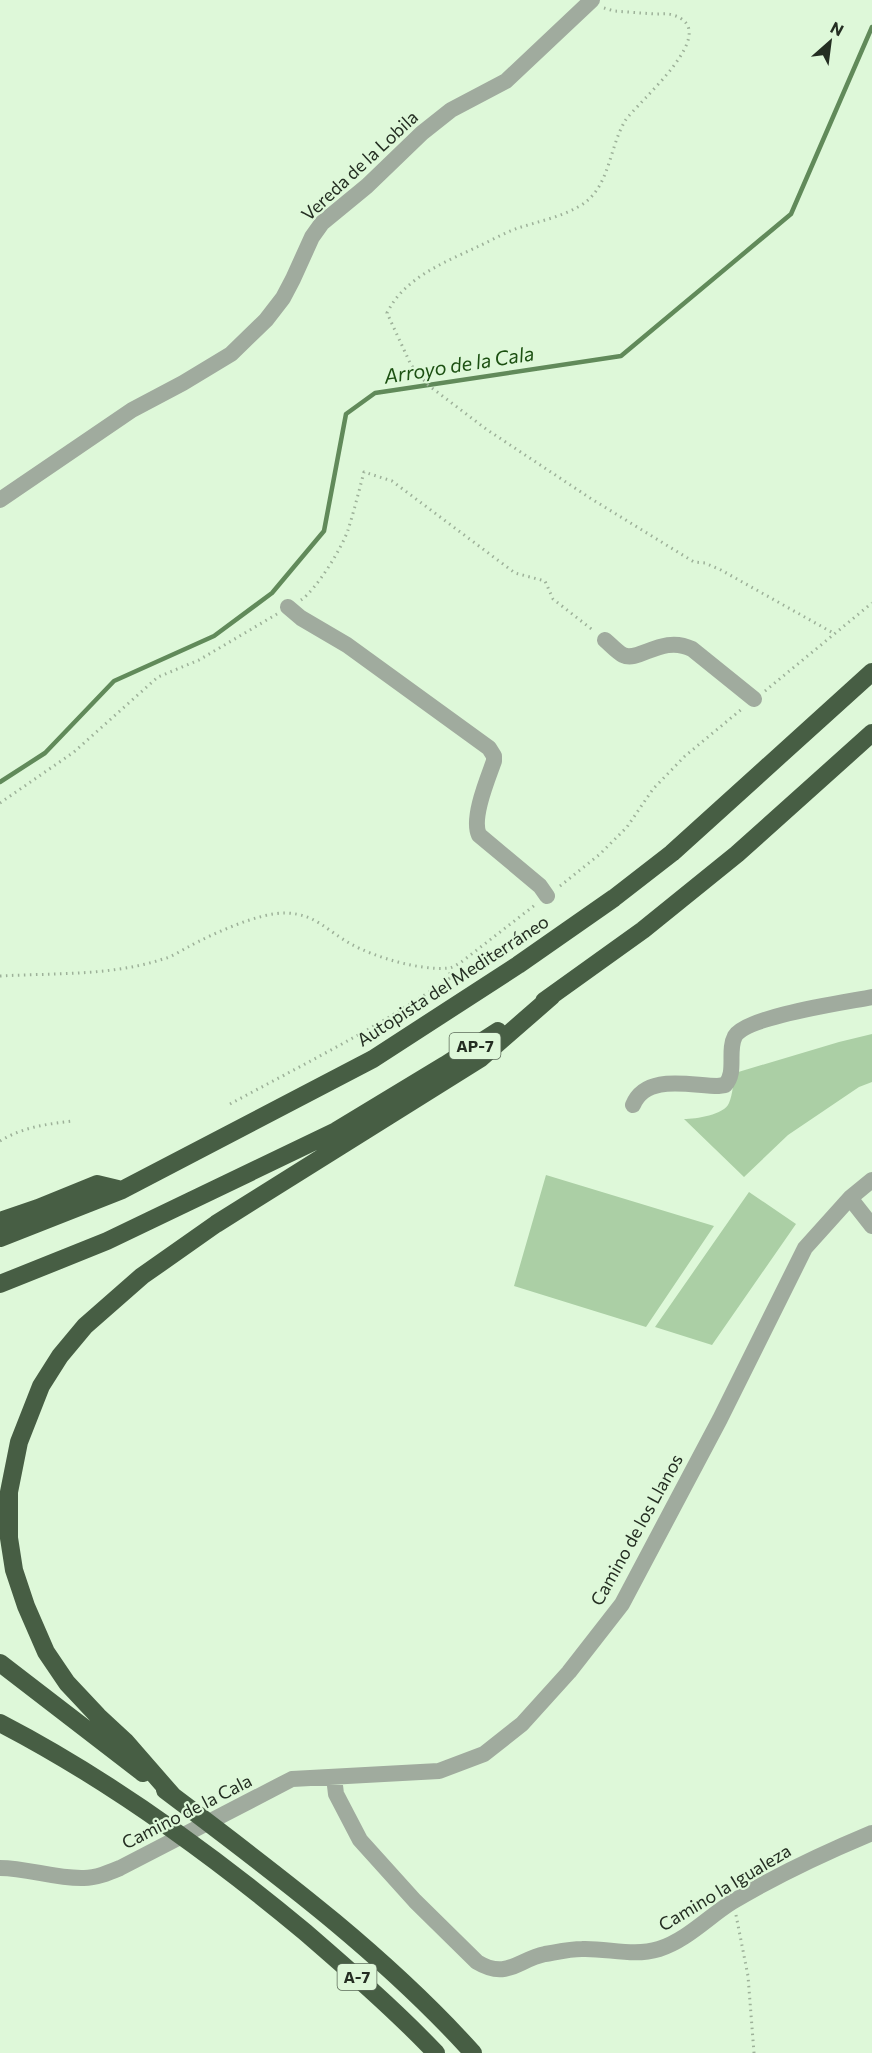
<svg xmlns="http://www.w3.org/2000/svg" width="872" height="2053" font-family="Commissioner,sans-serif">
<style>
.green{fill:#abcfa5}
.lines{fill:none;stroke-linecap:round;stroke-linejoin:round}
.stream{stroke:#618a5a;stroke-width:4.5}
.path{stroke:#9db199;stroke-width:3;stroke-dasharray:1.5 4.5;stroke-linecap:butt}
.minor{stroke:#a0ab9e;stroke-width:16}
.highway{stroke:#475e44;stroke-width:18}
.labels{text-anchor:middle;stroke-width:4.5;stroke-linejoin:round;paint-order:stroke}
.shield{fill:#def8d9;stroke:#5c6b59;stroke-width:1.5}
.shield-label{font-size:16px;font-weight:bold;fill:#242e22}
.street-label{font-size:18px;fill:#242e22;stroke:#def8d9}
.water-label{font-size:20px;font-style:italic;fill:#1c5012;stroke:#def8d9}
</style>
<rect width="100%" height="100%" fill="#def8d9"/>
<path class="green" d="M872,1034V1082L859,1087L788,1135L744,1177L684,1119C696,1119 724,1115 729,1103C733,1094 733,1082 735,1073L839,1042Z
M546,1175L714,1226L646,1327L514,1286Z
M749,1192L796,1224L712,1345L655,1327Z"/>
<g class="lines">
<path class="stream" d="M0,782L45,753L114,681L214,636L272,593L324,531L346,414L375,393L621,356L791,214L872,27"/>
<path class="path" d="M604,8L614,11C627,12 641,13 655,14C661,14 667,13 673,15C725,31 636,103 625,121C608,150 610,190 578,207C560,217 537,222 518,228C504,233 490,241 477,247C443,263 404,278 387,313L411,365L428,385L486,429L590,498L694,562L705,563L721,570L835,634
M301,600C316,590 342,548 348,530C354,511 359,491 364,472L392,481L515,573L545,581L553,599L594,631
M765,691L872,603
M0,803L74,752L158,677L199,660L277,614
M560,886L600,854L627,827L653,789L685,756L743,708
M0,976C54,973 112,976 163,959C172,957 180,951 188,947C212,934 260,912 286,913C316,914 327,931 351,944C374,957 421,971 448,968C452,968 456,965 460,963L535,905
M230,1104C304,1064 381,1026 450,978V968
M0,1141C23,1127 47,1124 73,1121
M736,1915L748,1976L754,2053"/>
<path class="minor" d="M0,500L132,410L183,383L231,354L266,320L283,298L293,279L312,237L322,223L367,186L422,133L451,110L506,81L592,0
M288,607L301,618L347,645L489,748L494,756V761C488,778 471,818 479,835L540,886L547,896
M605,640C610,644 617,652 623,655C639,663 662,634 692,649L754,699
M633,1105C646,1073 691,1086 718,1086L725,1085C737,1073 727,1051 735,1036C747,1016 847,1002 872,997
M850,1198L872,1226
M334,1777L336,1794L360,1840L415,1901L477,1962C507,1980 517,1960 545,1954C557,1952 570,1949 582,1949C608,1948 633,1957 659,1949C687,1940 708,1917 732,1902C777,1875 824,1853 872,1833
M0,1868C28,1868 55,1879 84,1878C96,1878 108,1873 120,1868L292,1779L439,1771L484,1754L522,1724L569,1672L622,1604L720,1419L805,1248L850,1198L872,1180"/>
<path class="highway" d="M544,1001L643,930L737,854L872,733
M0,1221L38,1208L97,1184L122,1190
M0,1238L122,1190L373,1059L518,965L614,898L672,853L872,672
M0,1284L107,1241L336,1131L445,1065L498,1031
M0,1663L143,1773
M0,1723C110,1780 210,1853 305,1932C350,1971 395,2010 436,2053
M165,1790C272,1871 382,1952 473,2053
M173,1796L125,1741L98,1716L67,1683L46,1652L26,1606L14,1570L9,1538V1492L19,1442L41,1386L60,1356L85,1326L142,1276L216,1224L481,1058L552,996"/>
</g>
<g class="labels">
<g class="shield">
<rect x="449.5" y="1033" width="51" height="26" rx="4.5"/>
<rect x="337.5" y="1964" width="39" height="26" rx="4.5"/>
</g>
<g class="shield-label">
<text x="475" y="1052">AP-7</text>
<text x="357" y="1983">A-7</text>
</g>
<g class="street-label">
<text transform="translate(360 166) rotate(-43)" y="6">Vereda de la Lobila</text>
<text transform="translate(453 981) rotate(-33)" y="6">Autopista del Mediterráneo</text>
<text transform="translate(637 1530) rotate(-61)" y="6">Camino de los Llanos</text>
<text transform="translate(187 1812) rotate(-27)" y="6">Camino de la Cala</text>
<text transform="translate(725 1888) rotate(-31)" y="6">Camino la Igualeza</text>
</g>
<g class="water-label">
<text transform="translate(459 365) rotate(-9)" y="7">Arroyo de la Cala</text>
</g>
</g>
<g transform="translate(830 42) rotate(28)" stroke="#def8d9" stroke-width="4.5" paint-order="stroke">
<path d="M0-4.5L10 22L0 15L-10 22Z" fill="#242e22"/>
<text y="-9" font-size="16" font-weight="bold" text-anchor="middle" fill="#242e22">N</text>
</g>
</svg>
